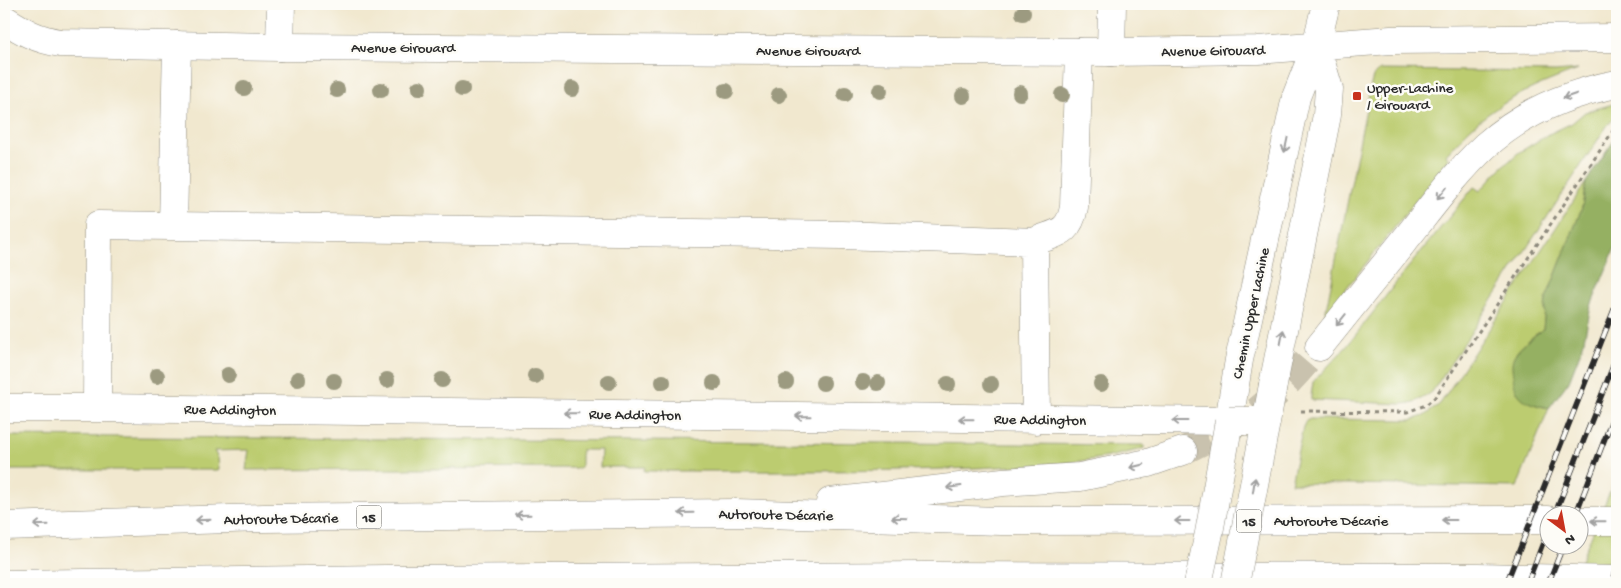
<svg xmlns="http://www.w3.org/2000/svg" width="1621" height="588" font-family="'Gochi Hand',sans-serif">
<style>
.green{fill:#bccc6f;stroke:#747c4d}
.forest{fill:#95b062;stroke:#606e46}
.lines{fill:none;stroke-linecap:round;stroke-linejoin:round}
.highway-tunnel{stroke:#c9c2ae;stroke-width:28;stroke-dasharray:28 14;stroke-linecap:butt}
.minor-casing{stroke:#8e8a7d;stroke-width:29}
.major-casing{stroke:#8e8a7d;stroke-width:29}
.highway-casing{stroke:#8e8a7d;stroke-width:29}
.path{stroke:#8e8a7d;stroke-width:3;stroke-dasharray:4 4;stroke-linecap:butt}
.minor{stroke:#fff;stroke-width:28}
.major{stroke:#fff;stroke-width:28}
.highway{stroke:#fff;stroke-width:28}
.rail-casing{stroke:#2b2b2b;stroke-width:5.5}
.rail{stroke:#fdfcf7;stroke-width:4;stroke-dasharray:11;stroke-linecap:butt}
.minor-bridge-casing{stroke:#8e8a7d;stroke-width:29;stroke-linecap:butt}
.major-bridge-casing{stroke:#8e8a7d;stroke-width:29;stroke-linecap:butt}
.path-bridge{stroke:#8e8a7d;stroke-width:3;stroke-dasharray:4 4;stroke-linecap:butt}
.minor-bridge{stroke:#fff;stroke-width:28}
.major-bridge{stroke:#fff;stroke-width:28}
.tree{fill:#9c9a80}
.oneway{stroke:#a0a0a0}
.poi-dot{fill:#c8321e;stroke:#fdfcf7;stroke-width:2}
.labels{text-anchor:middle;stroke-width:5;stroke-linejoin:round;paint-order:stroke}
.shield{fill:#fdfcf7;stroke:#6a6a68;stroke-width:1}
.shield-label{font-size:14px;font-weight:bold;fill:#2b2b2b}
.street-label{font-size:15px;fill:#2b2b2b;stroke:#fdfcf7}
.poi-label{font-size:15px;fill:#2b2b2b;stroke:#fdfcf7;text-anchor:start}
</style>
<rect width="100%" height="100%" fill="#fdfcf7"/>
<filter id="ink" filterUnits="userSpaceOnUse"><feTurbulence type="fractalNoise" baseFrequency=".02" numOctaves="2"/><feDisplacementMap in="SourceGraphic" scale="10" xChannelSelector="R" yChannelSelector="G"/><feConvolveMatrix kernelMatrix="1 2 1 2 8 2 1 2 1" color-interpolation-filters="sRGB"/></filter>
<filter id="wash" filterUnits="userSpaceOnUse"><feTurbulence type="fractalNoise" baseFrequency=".0096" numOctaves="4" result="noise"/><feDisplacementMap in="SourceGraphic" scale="20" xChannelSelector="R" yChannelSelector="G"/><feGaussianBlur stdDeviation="1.12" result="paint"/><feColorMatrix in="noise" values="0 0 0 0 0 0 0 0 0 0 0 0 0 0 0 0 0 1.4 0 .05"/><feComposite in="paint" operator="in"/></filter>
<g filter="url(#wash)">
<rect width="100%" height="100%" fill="#f1e8cf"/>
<path class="green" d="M1381,70L1556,72L1578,70C1539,84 1501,100 1470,129C1461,137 1454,147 1446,155L1449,159L1325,315L1370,89C1372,81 1372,73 1381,70Z
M1617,103V115L1607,126L1432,392C1422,399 1415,403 1402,404L1311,400V396L1313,382L1347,346L1406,270L1474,187L1480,191L1498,171L1518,153L1549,134L1572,123L1585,112Z
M1586,182L1582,208L1546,299L1543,329L1531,338L1536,405L1549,408L1517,487L1291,483L1303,427L1306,421L1310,419L1411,420L1424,416L1440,404Z
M4,436L1144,445V448C1090,465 1031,465 975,468C865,472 754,471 644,471L645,467H600L601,450H581V468L246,470L249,450L214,451L218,458L219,470H4Z
M1617,475V539L1599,584H1571Z"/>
<path class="forest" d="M1617,136V243L1591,306L1583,345L1569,381L1549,408C1526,403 1515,400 1513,375C1512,369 1511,362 1514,356C1521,345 1534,336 1543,329L1546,299L1582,208L1586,182Z"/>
</g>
<g filter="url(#ink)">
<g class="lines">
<path class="highway-tunnel" d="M1183,451C1207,439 1232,428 1254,413C1279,394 1299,371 1319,347"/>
<g class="minor-casing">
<path id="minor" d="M280,47L281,4
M1111,52L1112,4
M173,226L177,45
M1034,242L1036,420
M4,408H97L1229,421
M97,408L98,225L842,235L1034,242C1056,232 1069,235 1074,207L1079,52"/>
</g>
<g class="major-casing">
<path id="major" d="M4,19C24,32 36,39 60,43L280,47L1111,52L1258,50L1391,40L1617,38
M1273,385L1327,115L1329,89L1316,46
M1229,421L1239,360L1296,97L1316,46L1326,4"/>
</g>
<g class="highway-casing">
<path id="highway" d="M1319,347C1347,312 1376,276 1404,241C1430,209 1455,174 1485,146C1522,113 1569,93 1617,84
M830,502L1003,482L1080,477L1148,463L1183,451
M1578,521H1617
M4,526L264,518L735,513L1001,521L1548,520
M5,584L386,579L926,576L1478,577L1617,580"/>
</g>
<path class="path" d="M1301,411L1407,412L1426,405L1435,397L1617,125"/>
<use href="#minor" class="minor"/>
<use href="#major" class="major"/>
<use href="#highway" class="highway"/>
<g class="rail-casing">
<path id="rail" d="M1554,516L1617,356
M1575,516L1617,407
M1506,584L1617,302
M1527,584L1548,530
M1548,584L1563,546"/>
</g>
<use href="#rail" class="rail"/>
<g class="minor-bridge-casing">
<path id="minor-bridge" d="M1229,421H1266"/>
</g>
<g class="major-bridge-casing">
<path id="major-bridge" d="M1198,584L1209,533L1229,421
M1235,584L1273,385"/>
</g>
<path class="path-bridge" d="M1609,584L1617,563"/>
<use href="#minor-bridge" class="minor-bridge"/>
<use href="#major-bridge" class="major-bridge"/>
</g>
<g class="tree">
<circle cx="1023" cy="13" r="8"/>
<circle cx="244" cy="88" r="8"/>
<circle cx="419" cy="88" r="8"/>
<circle cx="462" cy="89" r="8"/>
<circle cx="572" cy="89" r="8"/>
<circle cx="337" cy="90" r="8"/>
<circle cx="381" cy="90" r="8"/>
<circle cx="726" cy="91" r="8"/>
<circle cx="880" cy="91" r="8"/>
<circle cx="1020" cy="93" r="8"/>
<circle cx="845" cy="94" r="8"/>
<circle cx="779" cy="95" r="8"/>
<circle cx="1062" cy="95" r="8"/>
<circle cx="963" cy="96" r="8"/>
<circle cx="228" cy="375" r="8"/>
<circle cx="157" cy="376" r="8"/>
<circle cx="535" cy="376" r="8"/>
<circle cx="298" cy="379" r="8"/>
<circle cx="387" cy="380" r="8"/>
<circle cx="442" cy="380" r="8"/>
<circle cx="334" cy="381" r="8"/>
<circle cx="609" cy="382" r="8"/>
<circle cx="663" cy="382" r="8"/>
<circle cx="786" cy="382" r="8"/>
<circle cx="863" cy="382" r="8"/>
<circle cx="714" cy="383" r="8"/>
<circle cx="823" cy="383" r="8"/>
<circle cx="878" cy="383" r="8"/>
<circle cx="948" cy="384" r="8"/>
<circle cx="991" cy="384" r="8"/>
<circle cx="1101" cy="384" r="8"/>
</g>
<defs><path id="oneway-shaft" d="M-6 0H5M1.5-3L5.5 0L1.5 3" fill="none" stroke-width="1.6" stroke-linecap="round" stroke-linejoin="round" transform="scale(1.25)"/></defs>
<g class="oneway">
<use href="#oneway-shaft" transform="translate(1570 96) rotate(161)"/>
<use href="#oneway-shaft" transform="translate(1286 145) rotate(102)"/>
<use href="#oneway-shaft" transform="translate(1442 193) rotate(130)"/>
<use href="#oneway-shaft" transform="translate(1341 320) rotate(129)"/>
<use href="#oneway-shaft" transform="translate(1282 337) rotate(-79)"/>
<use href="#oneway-shaft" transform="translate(571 413) rotate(-179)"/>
<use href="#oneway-shaft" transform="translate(803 416) rotate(-179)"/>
<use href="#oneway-shaft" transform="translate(966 419) rotate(-179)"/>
<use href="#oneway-shaft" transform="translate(1180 421) rotate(-180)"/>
<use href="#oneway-shaft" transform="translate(1137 466) rotate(167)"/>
<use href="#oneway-shaft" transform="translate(1254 485) rotate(-81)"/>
<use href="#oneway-shaft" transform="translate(954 487) rotate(173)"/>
<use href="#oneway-shaft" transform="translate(686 513) rotate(179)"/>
<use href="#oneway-shaft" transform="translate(523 515) rotate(179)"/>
<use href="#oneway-shaft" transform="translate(899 518) rotate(-178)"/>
<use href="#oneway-shaft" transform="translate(203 520) rotate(178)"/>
<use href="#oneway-shaft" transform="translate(1449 520) rotate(180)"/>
<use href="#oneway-shaft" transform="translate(1182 521) rotate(-180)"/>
<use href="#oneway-shaft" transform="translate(1598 521) rotate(-179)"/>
<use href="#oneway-shaft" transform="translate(41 525) rotate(178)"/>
</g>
</g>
<rect class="poi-dot" x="1352" y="91" width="10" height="10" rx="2.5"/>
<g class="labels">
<g class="shield">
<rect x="356.5" y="505.5" width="25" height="23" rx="4"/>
<rect x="1236.5" y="509.5" width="25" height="23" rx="4"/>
</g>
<g class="shield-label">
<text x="369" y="522">15</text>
<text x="1249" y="526">15</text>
</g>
<g class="street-label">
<text x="403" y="52">Avenue Girouard</text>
<text x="808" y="55">Avenue Girouard</text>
<text transform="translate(1213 50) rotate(-1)" y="5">Avenue Girouard</text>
<text transform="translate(1250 313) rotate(-78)" y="5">Chemin Upper Lachine</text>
<text transform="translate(230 409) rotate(1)" y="5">Rue Addington</text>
<text transform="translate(635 414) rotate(1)" y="5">Rue Addington</text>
<text transform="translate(1040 419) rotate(1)" y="5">Rue Addington</text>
<text transform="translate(776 514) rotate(1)" y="5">Autoroute Décarie</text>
<text transform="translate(281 518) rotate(-1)" y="5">Autoroute Décarie</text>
<text x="1331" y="525">Autoroute Décarie</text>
</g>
<g class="poi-label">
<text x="1367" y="92">Upper-Lachine<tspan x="1367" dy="17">/ Girouard</tspan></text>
</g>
</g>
<rect width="1621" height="588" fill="none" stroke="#fdfcf7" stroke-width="20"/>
<g transform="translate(1564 530) rotate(148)"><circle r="24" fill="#fdfcf7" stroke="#a9a8a5"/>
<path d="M0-4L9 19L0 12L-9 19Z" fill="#c8321e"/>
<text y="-8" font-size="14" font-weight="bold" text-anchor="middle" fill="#2b2b2b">N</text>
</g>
</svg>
